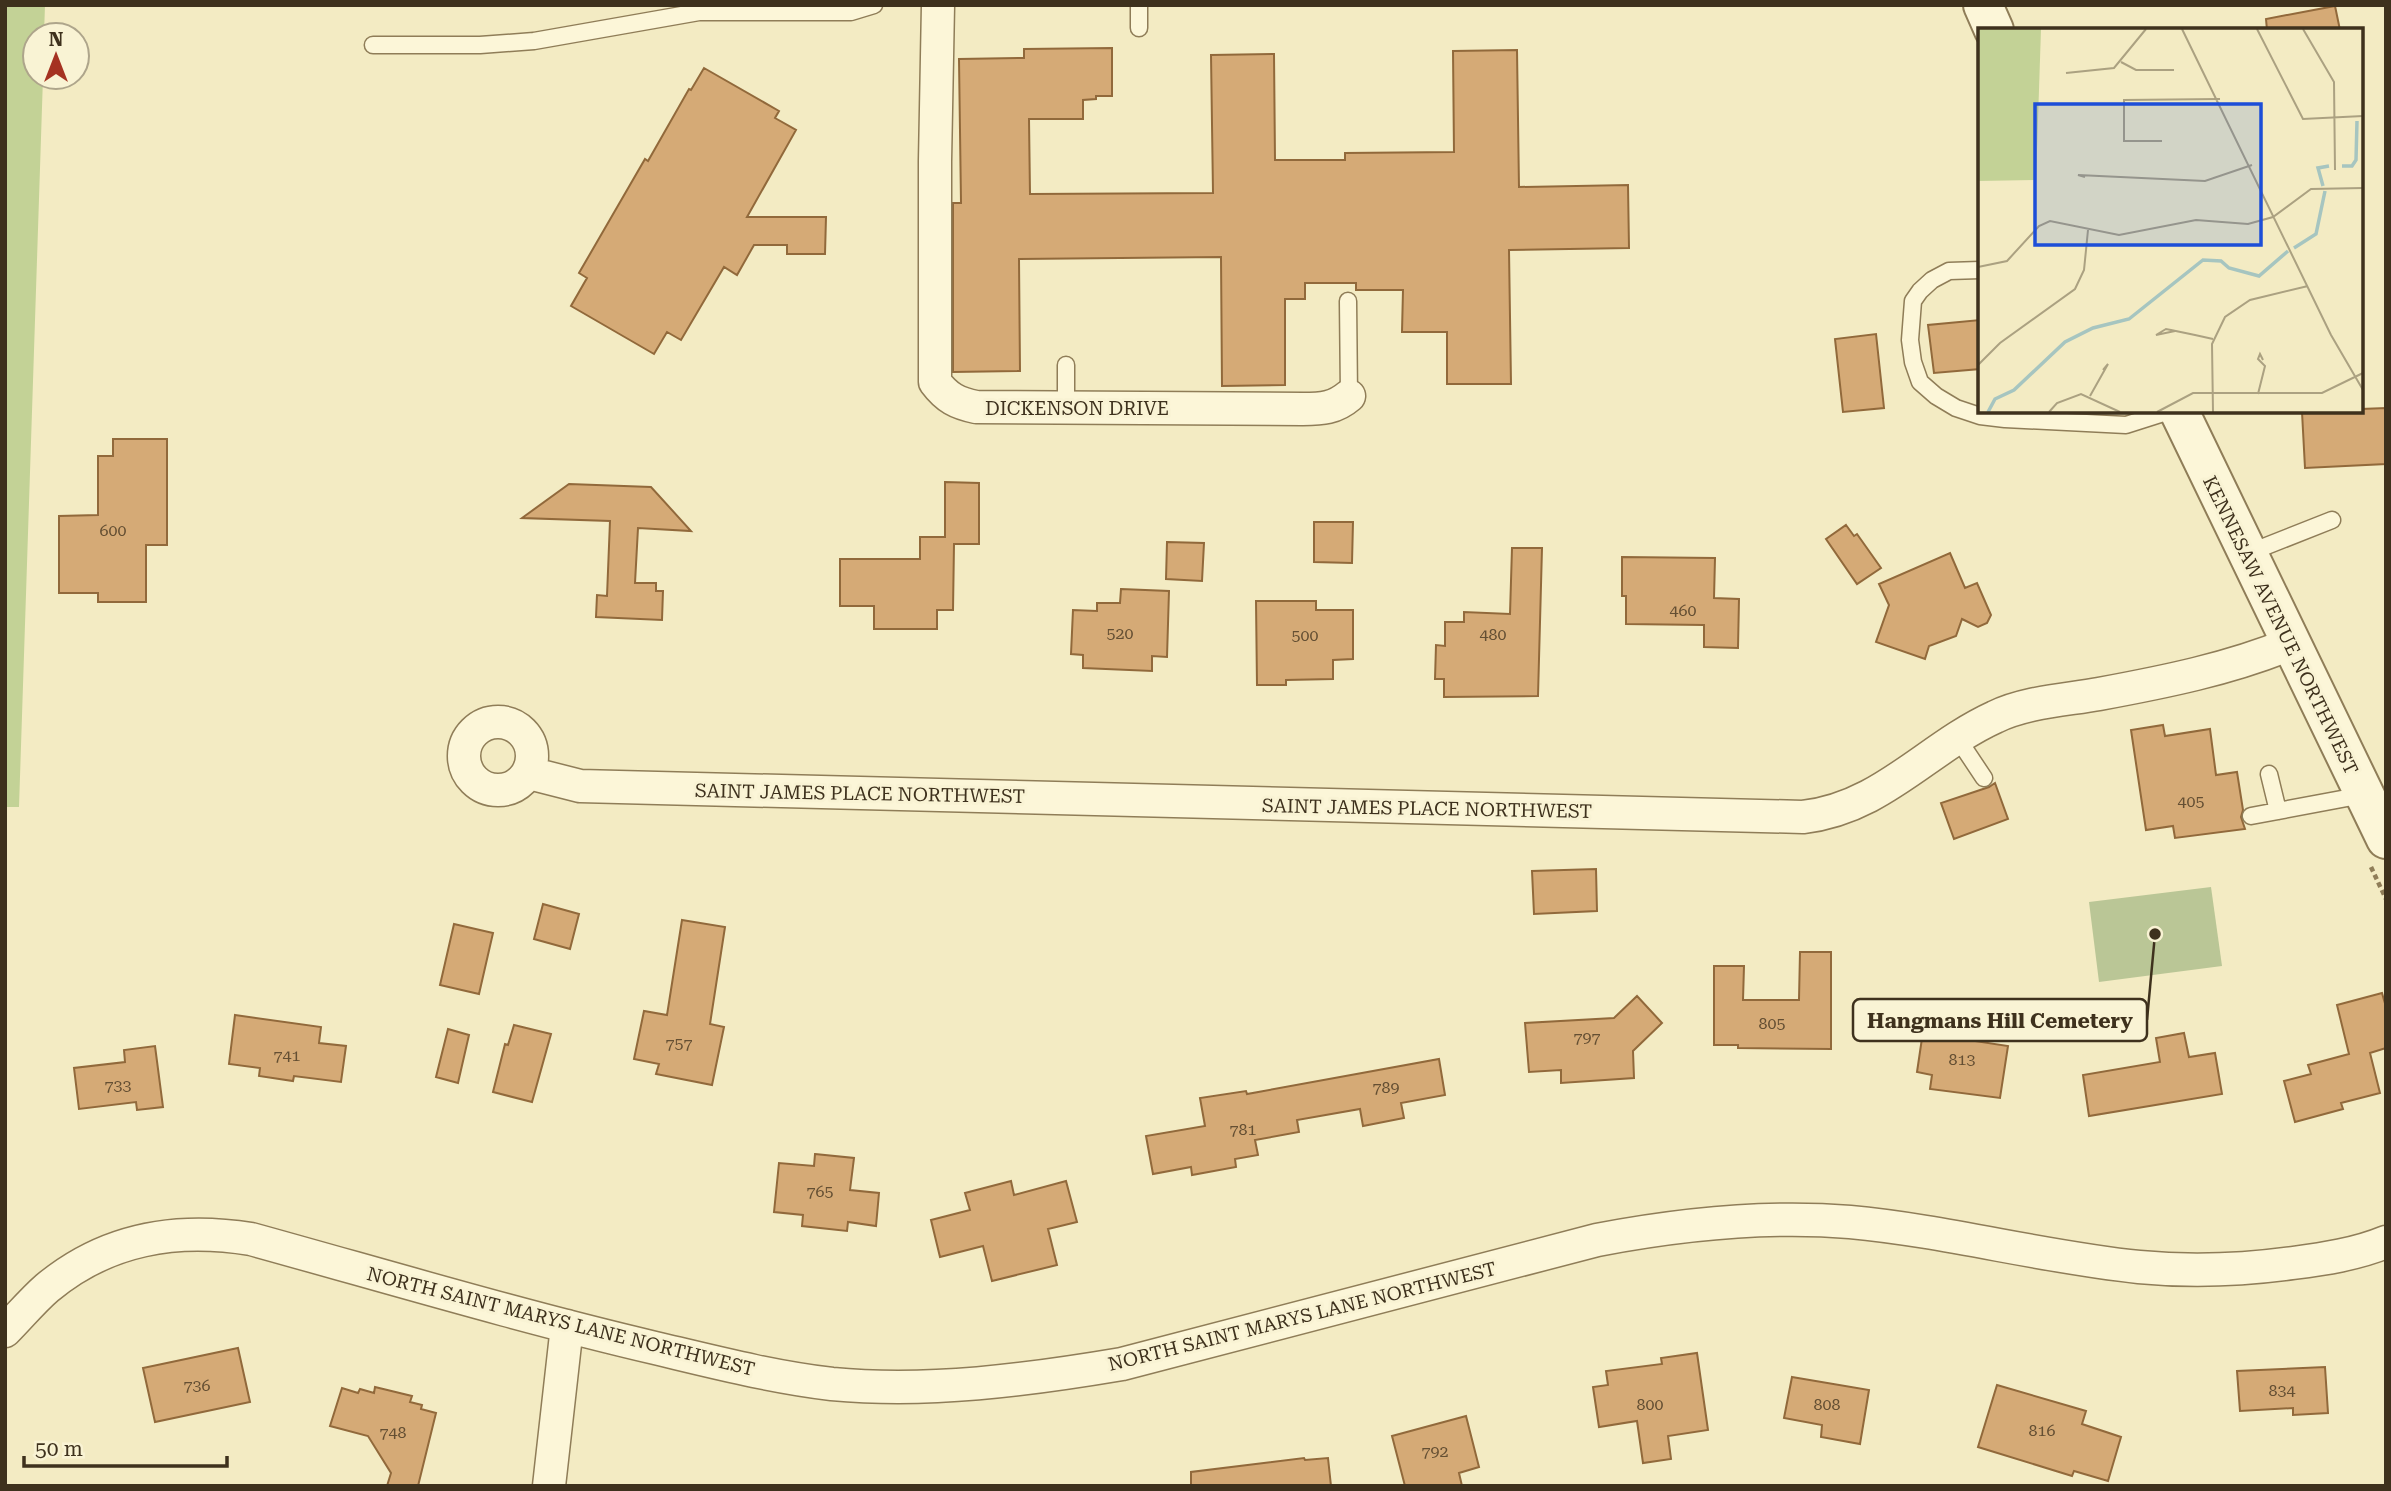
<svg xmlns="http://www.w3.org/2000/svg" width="2391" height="1491" font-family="'Roboto Serif',serif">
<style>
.green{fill:#c3d296}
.cemetery{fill:#bac696}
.building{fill:#d5aa76;stroke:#91693b;stroke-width:2}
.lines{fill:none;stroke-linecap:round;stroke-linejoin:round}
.service-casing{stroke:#8f7d58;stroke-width:19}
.minor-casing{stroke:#8f7d58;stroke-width:35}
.tertiary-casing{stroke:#8f7d58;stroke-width:42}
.path{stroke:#8f7d58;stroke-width:4.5;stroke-dasharray:5 3.5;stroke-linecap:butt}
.service{stroke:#fcf6d8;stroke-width:16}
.minor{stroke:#fcf6d8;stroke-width:32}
.tertiary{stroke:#fcf6d8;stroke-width:38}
.labels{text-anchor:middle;stroke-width:6;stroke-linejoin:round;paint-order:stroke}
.number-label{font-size:16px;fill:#644f33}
.street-label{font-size:19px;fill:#3e311d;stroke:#f9f3d4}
.inset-river{fill:none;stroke:#a6c5c0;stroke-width:3.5}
.inset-road{fill:none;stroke:#aba181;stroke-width:2}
.view{fill:#1d4ed8;fill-opacity:0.15;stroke:#1d4ed8;stroke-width:3.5}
.inset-edge{fill:none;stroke:#3e311d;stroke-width:3.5}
.leader{fill:none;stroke:#3e311d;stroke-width:2.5}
.callout-dot{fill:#3e311d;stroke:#f9f3d4;stroke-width:2.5}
.callout{fill:#f9f3d4;stroke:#3e311d;stroke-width:2.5}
.callout-label{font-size:21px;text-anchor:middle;font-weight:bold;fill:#3e311d}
</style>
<rect width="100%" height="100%" fill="#f3ebc3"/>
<path class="green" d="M5,5H45L44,35H35V77H43L19,807H5Z"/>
<path class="cemetery" d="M2211,887L2222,966L2099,982L2089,902Z"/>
<path class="building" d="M2335,6L2340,30H2267L2266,19Z
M1112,48V96H1096V99L1083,100V119H1029L1030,194L1213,193L1211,55L1274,54L1275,160H1345V153L1454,152L1453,51L1517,50L1519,187L1628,185L1629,248L1509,250L1511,384H1447V332H1402L1403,290H1356V283H1305V299H1285V385L1222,386L1221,257L1019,259L1020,371L953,372V203H961L959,59L1024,58V49Z
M704,68L779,111L775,118L796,130L747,217H826L825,254H787V245H754L737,275L724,267L681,340L667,332L654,354L571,306L587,278L579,273L645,159L648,161L689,89L691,90Z
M1980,320V369L1934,373L1928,325Z
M1876,334L1884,408L1843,412L1835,339Z
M2386,408V464L2305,468L2302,412L2361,411V409Z
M113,439H167V545H146V602H98V593H59V516L98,515V456H113Z
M945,482L979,483V544H954L953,610H937V629H874V606H840V559H920V537H945Z
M569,484L651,487L691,531L638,528L635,583H656V591H663L662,620L596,617L597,595L607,596L610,521L522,518Z
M1314,522H1353L1352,563L1314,562Z
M1846,525L1854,536L1857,534L1881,568L1857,584L1826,539Z
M1167,542L1204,543L1202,581L1166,579Z
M1512,548H1542L1538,696L1444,697V679H1435L1436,645L1445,646V622H1464V612L1510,614Z
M1950,553L1965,588L1977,583L1991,615L1987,623L1978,627L1962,619L1956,636L1929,646L1925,659L1876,642L1889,605L1879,584Z
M1622,557L1715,558L1714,598L1739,599L1738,648L1704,647V625L1626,624V596H1622Z
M1121,589L1169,591L1167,657L1152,656V671L1083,668V655L1071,654L1073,610L1097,611V603H1120Z
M1256,601H1316V610H1353V659L1333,660V679L1286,680V685H1257Z
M2163,725L2165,736L2210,729L2216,775L2237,772L2243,810L2241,817L2245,829L2175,838L2173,826L2146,830L2131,730Z
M1995,783L2008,819L1954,839L1941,803L1989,787Z
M1596,869L1597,911L1534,914L1532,871Z
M543,904L579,914L570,949L534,939Z
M682,920L725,927L710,1024L724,1027L712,1085L656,1074L659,1064L634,1059L644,1011L667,1015Z
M454,924L493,933L479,994L440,985Z
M1800,952H1831V1049L1738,1048V1045H1714V966H1744L1743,1000H1799Z
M2382,993L2386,1007V1048L2370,1053L2380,1093L2341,1103L2343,1109L2295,1122L2284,1081L2311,1074L2308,1065L2349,1054L2337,1005Z
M1637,996L1662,1023L1633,1051L1634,1078L1561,1083V1070L1529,1072L1525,1023L1614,1018Z
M235,1015L321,1027L319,1043L346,1046L341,1082L294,1076L293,1081L259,1076L260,1068L229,1064Z
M1925,1018L1957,1023L1955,1038L2008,1046L2000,1098L1930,1089L1932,1075L1917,1072Z
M514,1025L551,1034L532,1102L493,1092L505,1044L508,1045Z
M448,1029L469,1035L458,1083L436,1077Z
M2184,1033L2189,1057L2215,1053L2222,1094L2089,1116L2083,1075L2160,1062L2156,1038Z
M155,1046L163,1107L137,1110L136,1102L79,1109L74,1068L125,1062L124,1050Z
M1439,1059L1445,1095L1401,1103L1404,1118L1363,1126L1360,1109L1297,1120L1299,1132L1255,1140L1258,1155L1235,1159L1236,1167L1192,1175L1191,1167L1153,1174L1146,1136L1205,1126L1200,1098L1246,1091L1247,1094Z
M815,1154L854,1158L850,1190L879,1193L876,1226L848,1222L847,1231L802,1226L803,1215L774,1212L779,1163L814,1166Z
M1011,1181L1014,1195L1066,1181L1077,1222L1048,1229L1057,1265L992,1281L983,1246L940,1257L931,1220L970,1210L965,1193Z
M238,1348L250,1402L155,1422L143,1368Z
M1697,1353L1708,1430L1668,1436L1671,1459L1643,1463L1637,1421L1599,1427L1593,1387L1608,1385L1606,1371L1662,1364L1661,1358Z
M2325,1367L2328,1413L2293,1415V1408L2240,1411L2237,1371Z
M1792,1377L1869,1390L1860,1444L1821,1437L1822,1425L1784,1418Z
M1997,1385L2086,1411L2082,1424L2121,1437L2108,1481L2074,1471L2072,1476L1978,1447Z
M375,1387L412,1396L410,1402L422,1405L421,1409L436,1413L418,1486H387L391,1473L368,1436L330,1426L342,1388L358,1393L360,1389L374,1393Z
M1466,1416L1479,1467L1459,1473L1462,1486H1405L1392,1436Z
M1304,1458L1305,1460L1328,1458L1331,1486H1191V1472Z"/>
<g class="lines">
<g class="service-casing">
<path id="service" d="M1139,28V5
M373,45H480L534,41L699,12H851L874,5
M1980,270L1949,271L1932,280L1920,291L1913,301L1910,340L1913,362L1920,382L1936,396L1956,408L1980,416L2005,419L2126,425L2170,411
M1348,301L1349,396
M1066,365V408
M2246,554L2332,520
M1958,739L1984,778
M2269,774L2278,811
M2251,816L2363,795"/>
</g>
<g class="minor-casing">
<path id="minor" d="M938,5L935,161V382C947,398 957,403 976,407L1303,409C1322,409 1335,408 1349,396
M464 756a34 34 0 1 1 68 0a34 34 0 1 1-68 0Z
M529,773L580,786L1803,817C1882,808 1927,748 1995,717C2026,702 2065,700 2099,694C2164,682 2229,669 2290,644
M5,1331C19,1317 32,1301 47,1288C107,1238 176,1227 251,1239C385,1276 519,1316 655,1348C714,1362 772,1377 832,1384C929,1393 1027,1380 1122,1364L1597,1240C1681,1224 1765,1215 1850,1222C1947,1231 2042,1257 2139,1267C2191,1272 2242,1270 2293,1263C2324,1259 2357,1254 2386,1242
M549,1486L567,1326"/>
</g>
<g class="tertiary-casing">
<path id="tertiary" d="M1983,5L1994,30
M2179,411L2386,839"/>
</g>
<path class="path" d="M2371,867L2386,899"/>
<use href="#service" class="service"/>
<use href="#minor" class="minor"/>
<use href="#tertiary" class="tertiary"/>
</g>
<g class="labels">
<g class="number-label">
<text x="113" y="536">600</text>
<text x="1683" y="616">460</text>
<text x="1120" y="639">520</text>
<text x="1493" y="640">480</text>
<text x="1305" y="641">500</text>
<text x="2191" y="807">405</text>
<text x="1772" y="1029">805</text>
<text x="1587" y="1043">797</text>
<text x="679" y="1049">757</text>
<text x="287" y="1061">741</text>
<text x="1962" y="1065">813</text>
<text x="118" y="1091">733</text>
<text x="1386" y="1093">789</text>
<text x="1243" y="1135">781</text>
<text x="820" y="1197">765</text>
<text x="197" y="1391">736</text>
<text x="2282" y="1396">834</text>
<text x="1650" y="1410">800</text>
<text x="1827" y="1410">808</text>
<text x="2042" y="1436">816</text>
<text x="393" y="1438">748</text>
<text x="1435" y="1457">792</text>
</g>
<g class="street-label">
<text x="1077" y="415">DICKENSON DRIVE</text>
<text transform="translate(2281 625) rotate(64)" y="7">KENNESAW AVENUE NORTHWEST</text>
<text transform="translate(860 793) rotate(1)" y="7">SAINT JAMES PLACE NORTHWEST</text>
<text transform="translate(1427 808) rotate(1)" y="7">SAINT JAMES PLACE NORTHWEST</text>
<text transform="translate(1302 1316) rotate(-14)" y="7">NORTH SAINT MARYS LANE NORTHWEST</text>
<text transform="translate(561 1321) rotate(14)" y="7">NORTH SAINT MARYS LANE NORTHWEST</text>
</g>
</g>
<g transform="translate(1978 28)">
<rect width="385" height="385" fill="#f3ebc3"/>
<path d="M0,1H63L58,152L0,153Z" fill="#c3d296"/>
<path class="inset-river" d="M364,138H374L378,132L379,93M345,158L340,140L351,138M316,220L338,206L347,163M10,384L17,371L36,362L87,314L115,300L151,291L225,232L243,233L251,240L281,248L310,223"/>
<path class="inset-road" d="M204,1L353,307L385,362M279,1L325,91L385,88M325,1L356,54L357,142M143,34L158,42H196M88,45L136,40L168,1M184,113H146V72L242,71M107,149L100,147L227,153L274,137M0,239L29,233L61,198L72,193L141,207L218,192L270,196L295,189L333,161L385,160M197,303L178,307L188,301L193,302L217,307L235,311M0,337L22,315L97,261L106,242L110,202M280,366L287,338L280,331L282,326L285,332M112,368L130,336L125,342M71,384L79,375L103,366L142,384M179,384L215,365H344L385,345M235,384L234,316L247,289L272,272L330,258"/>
<path class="view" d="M57,76H283V217H57Z"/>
<rect width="385" height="385" class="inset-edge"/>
</g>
<path class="leader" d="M2155 934L2147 1020"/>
<circle class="callout-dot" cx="2155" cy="934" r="7"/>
<rect class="callout" x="1853" y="999" width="294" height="42" rx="7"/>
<g class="callout-label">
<text x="2000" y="1028">Hangmans Hill Cemetery</text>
</g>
<rect width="2391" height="1491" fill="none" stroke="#3e311d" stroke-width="14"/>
<g transform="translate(56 56)"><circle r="33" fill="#f9f3d4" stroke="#aea58b" stroke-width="2"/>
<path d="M0-5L12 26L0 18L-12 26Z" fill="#a53221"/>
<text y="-10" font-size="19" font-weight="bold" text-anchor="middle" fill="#3e311d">N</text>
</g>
<path d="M24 1456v10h203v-10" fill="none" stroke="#3e311d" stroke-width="3.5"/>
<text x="35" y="1456" font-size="21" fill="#3e311d" stroke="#f9f3d4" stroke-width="5" paint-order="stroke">50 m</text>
</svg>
